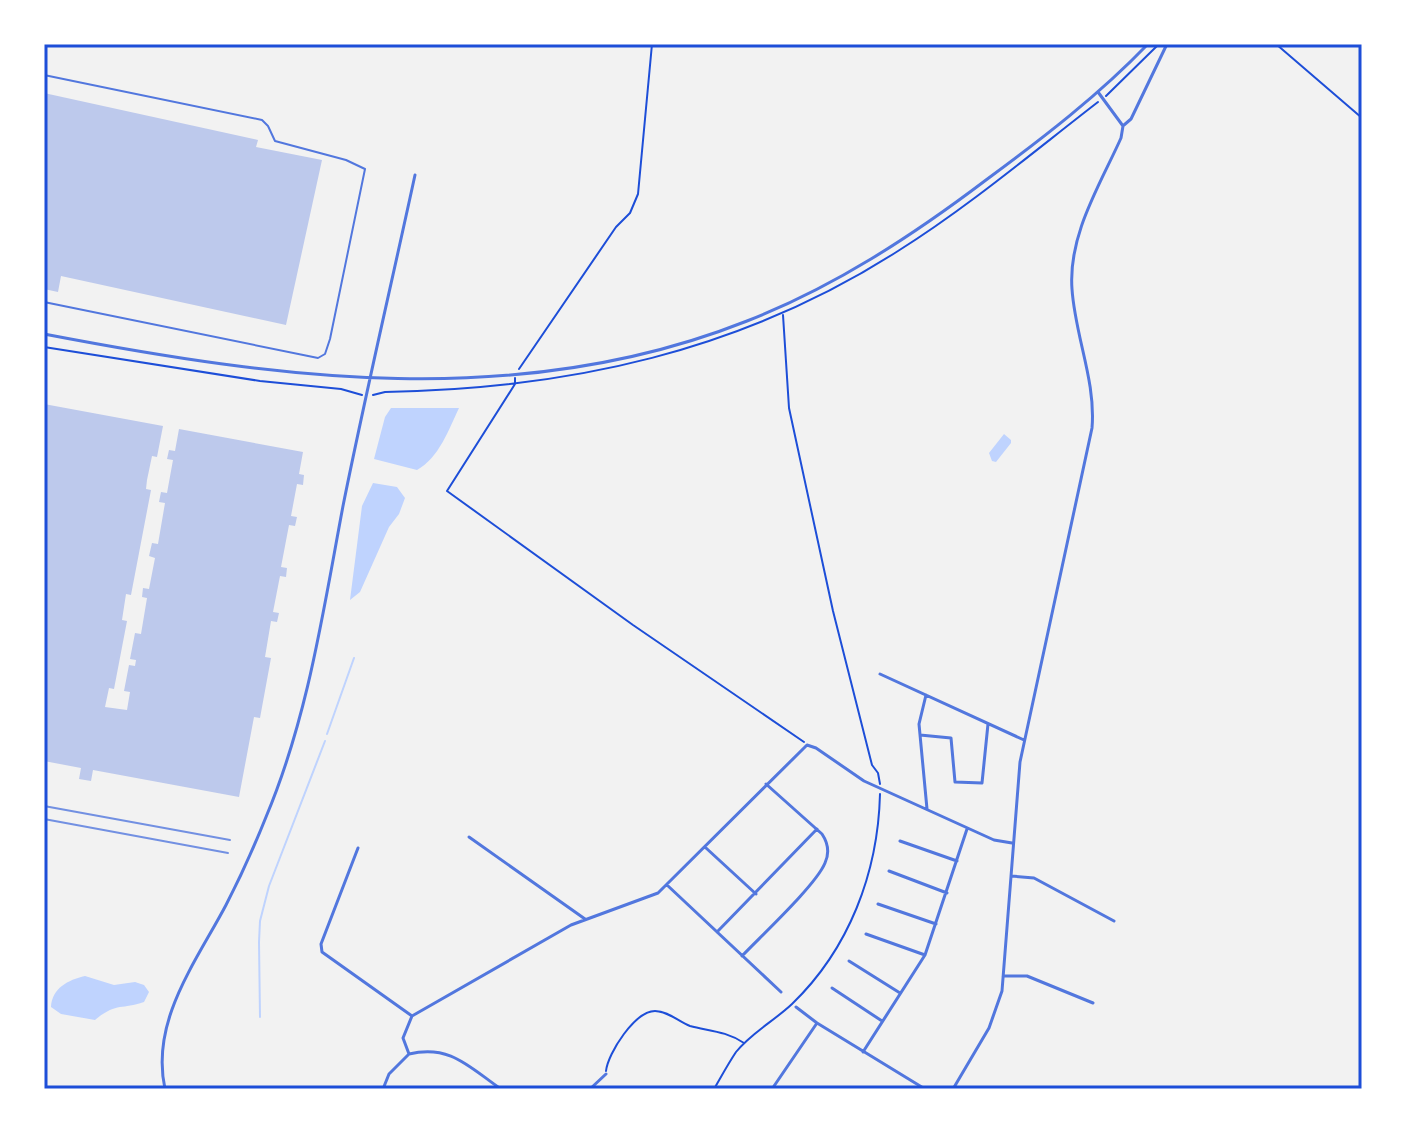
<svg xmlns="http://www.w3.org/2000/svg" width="1406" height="1133" font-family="'Sofia Sans Condensed',sans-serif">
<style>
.water{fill:#bfd3fe}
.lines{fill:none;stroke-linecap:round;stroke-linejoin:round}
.stream{stroke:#bfd3fe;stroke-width:2}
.building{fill:#bdc9ec}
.path{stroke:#1d4ed8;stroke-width:2}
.service{stroke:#5277de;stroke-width:2}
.minor{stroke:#5277de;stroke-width:3}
.rail{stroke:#7290e2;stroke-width:2}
.neatline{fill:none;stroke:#1d4ed8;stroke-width:3}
</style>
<rect width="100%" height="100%" fill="#f2f2f2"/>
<path class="water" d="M391,408H459C449,429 439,458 417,470L374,459L385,417Z
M1004,434L1011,440V443L996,462L992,461L989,453Z
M373,483L397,487L405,498L399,514L389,527L360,592L350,600L362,506Z
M85,976L114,985L135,982L144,985L149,992L144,1002C121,1010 117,1002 95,1020L61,1014L51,1007C52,988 68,980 85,976Z"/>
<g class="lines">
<path class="stream" d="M327,734L354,658
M260,1017L259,942L260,921L269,886L325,741"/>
</g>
<path class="building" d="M44,93L258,140L256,147L322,160L286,325L61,276L58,292L44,289Z
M44,404L163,426L157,457L152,456L147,480L146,489L151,490L131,595L126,594L122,620L127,621L114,689L109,688L105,707L127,710L130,692L124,691L129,665L135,666L136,660L130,659L135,633L141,634L147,598L142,597L143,588L149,589L155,558L149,556L152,543L158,544L165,503L159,502L161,492L167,493L173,460L167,459L169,450L175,451L179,429L303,452L299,474L304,475L303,485L297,484L291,516L297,517L295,526L289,525L281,567L287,568L286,577L280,576L273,612L279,613L277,622L271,621L265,657L271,658L260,718L254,717L239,797L93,770L91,781L79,779L81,768L44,761Z"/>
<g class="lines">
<path class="path" d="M1276,44L1362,118
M1106,96L1159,44
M783,315L789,408L833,611L872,765L878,773L880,784
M44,347L260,381L341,389L362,395
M519,369L616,227L630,213L638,194L652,44
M515,378V384L447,491L633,625L804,742
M373,395L385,392C569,389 742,351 898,251C968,207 1032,153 1098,102
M606,1071C608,1053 635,1011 655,1011C668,1011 679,1022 690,1026C709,1031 726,1031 744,1043
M714,1089C721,1077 728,1064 736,1052C751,1033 774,1021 792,1004C849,949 878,873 880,794"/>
<path class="service" d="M44,75L262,120L268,126L275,141L346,160L365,169L330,339L325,354L318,358L44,302"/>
<path class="minor" d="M1124,125L1131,119L1167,44
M44,334C279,379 518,412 747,321C834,287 912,236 986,180C1043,138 1099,95 1148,44
M880,674L1024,740
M926,695L919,724L927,809
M920,735L951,738L955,782L982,783L988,724
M469,837L585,919
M900,841L957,861
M358,848L321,944L322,952L412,1016
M706,848L756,894
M889,871L947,893
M1011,876L1034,878L1114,921
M667,885L781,992
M878,904L936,924
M717,932L817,829
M866,934L925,955
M742,956C761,936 816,885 825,863C830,852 828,843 822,834L766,784
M849,961L900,993
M1003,976H1027L1093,1003
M832,988L882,1021
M796,1007L817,1023L925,1089
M863,1052L925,955L967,829
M409,1054C450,1044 469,1067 501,1089
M165,1089C150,1021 196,962 226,905C241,876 254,847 266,817C308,717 323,612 343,506C365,396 391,286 415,175
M383,1089L389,1074L409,1054L403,1038L412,1016L571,925L658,893L807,745L816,748L864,781L994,840L1012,843
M590,1089L606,1074
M772,1089L817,1023
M953,1089L989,1028L1002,991L1020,762L1092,428C1096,381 1075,336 1072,289C1068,235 1100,185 1121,138L1123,126L1098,92"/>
<path class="rail" d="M44,806L230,840
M44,819L228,853"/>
</g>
<rect width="1406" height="1133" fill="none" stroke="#ffffff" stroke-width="92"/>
<rect x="46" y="46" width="1314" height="1041" class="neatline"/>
</svg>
